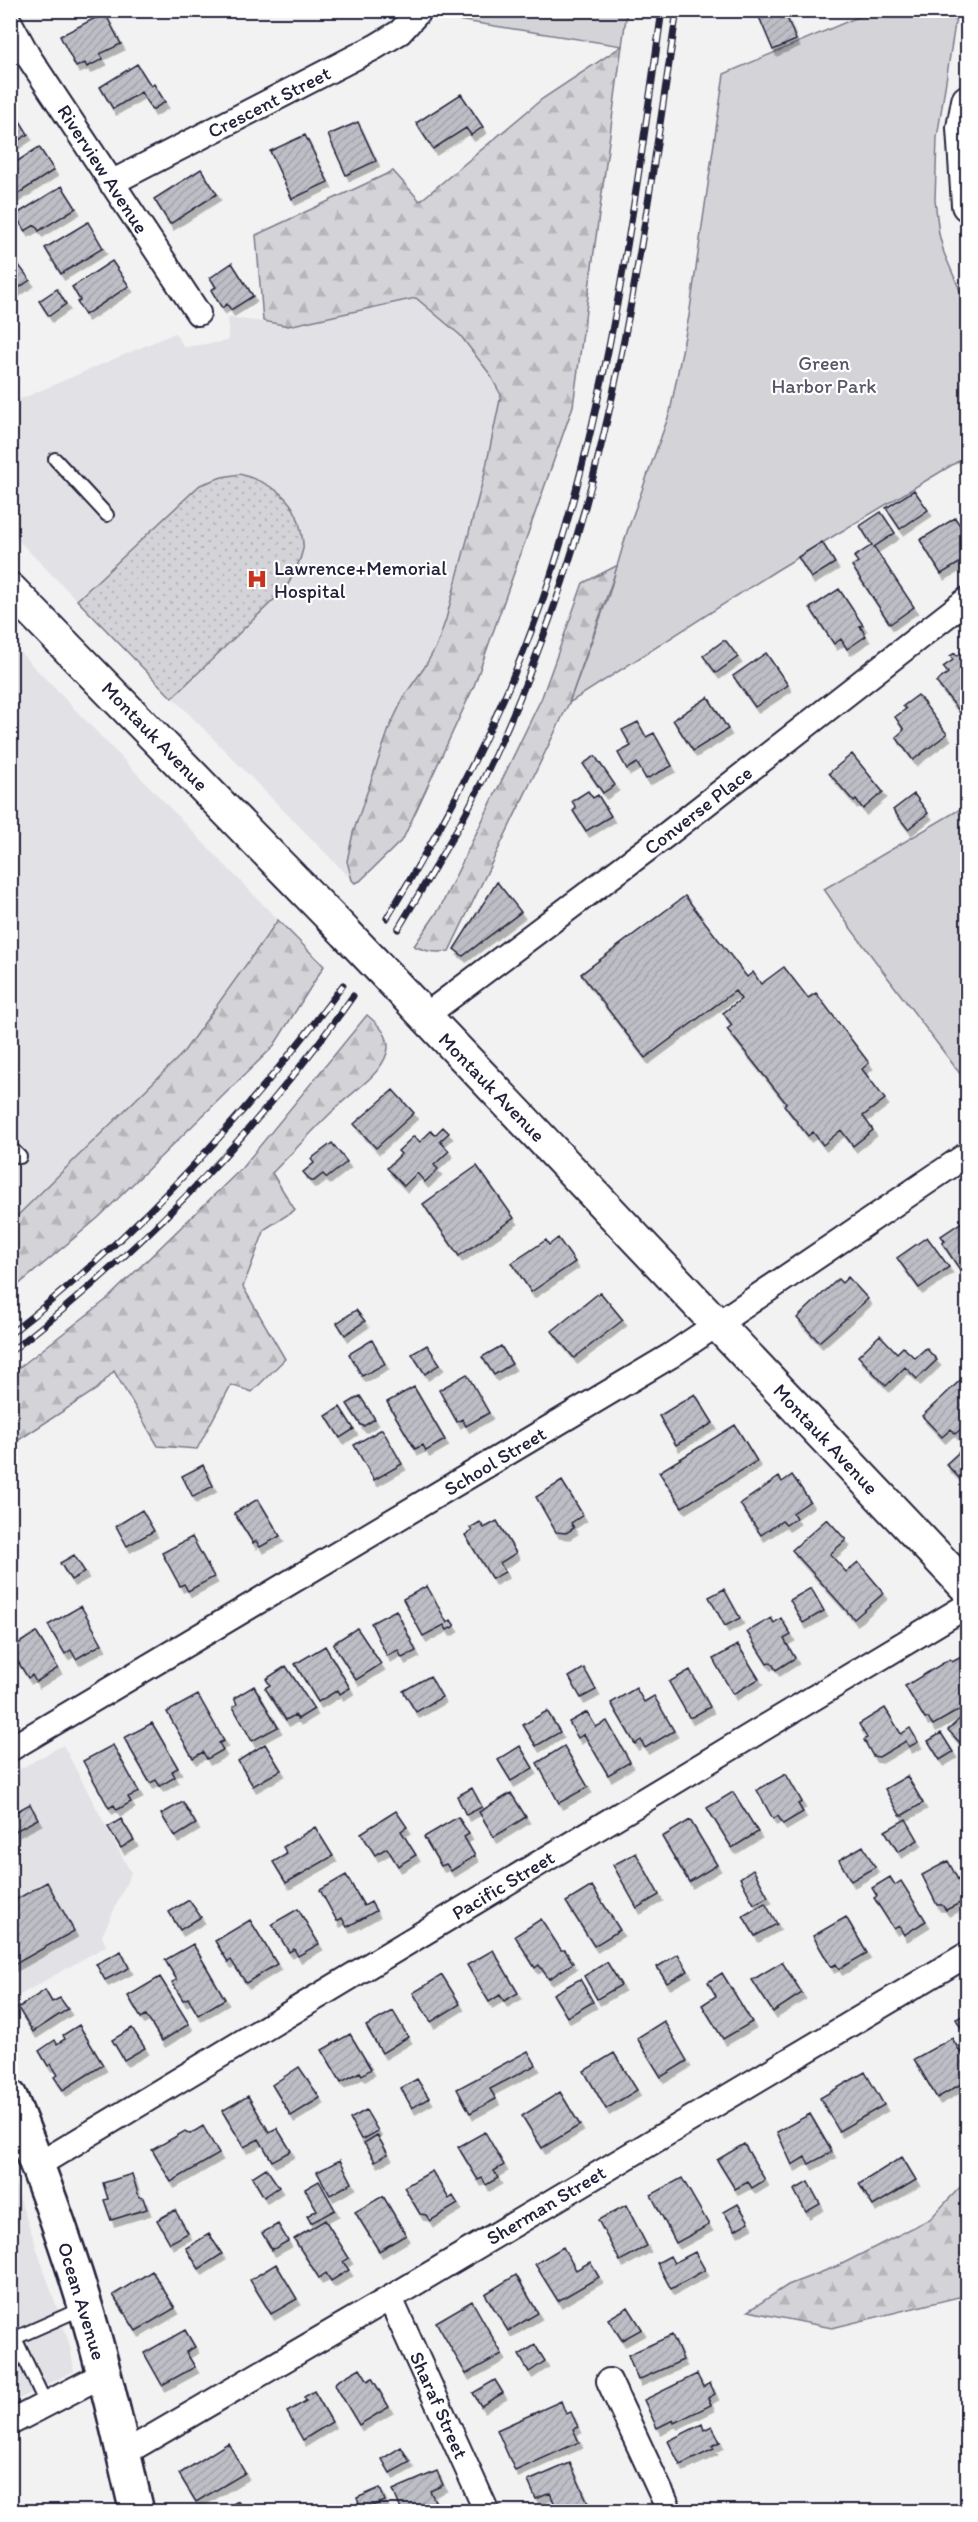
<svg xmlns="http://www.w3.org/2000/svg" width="978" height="2522" font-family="Itim,sans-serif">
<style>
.built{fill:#e2e2e6}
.grass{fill:url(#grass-dots);stroke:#7a7a8a;stroke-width:1.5}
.forest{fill:url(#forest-firs);stroke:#7a7a8a;stroke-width:1.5}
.green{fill:#d3d3d8;stroke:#7a7a8a;stroke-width:1.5}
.building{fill:url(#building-hatch);stroke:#22223b;stroke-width:1.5;filter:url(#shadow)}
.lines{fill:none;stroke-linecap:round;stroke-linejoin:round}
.service-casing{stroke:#22223b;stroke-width:16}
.minor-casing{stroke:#22223b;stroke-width:28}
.tertiary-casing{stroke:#22223b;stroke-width:36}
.secondary-casing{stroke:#22223b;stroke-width:38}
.service{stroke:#fff;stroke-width:12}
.minor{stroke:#fff;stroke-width:24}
.tertiary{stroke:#fff;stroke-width:32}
.secondary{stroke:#fff;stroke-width:33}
.rail-casing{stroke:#22223b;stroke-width:7}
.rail{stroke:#fff;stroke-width:4.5;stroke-dasharray:14;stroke-linecap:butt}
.tertiary-bridge-casing{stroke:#22223b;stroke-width:36;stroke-linecap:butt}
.tertiary-bridge{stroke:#fff;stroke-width:32}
.labels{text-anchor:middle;stroke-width:4.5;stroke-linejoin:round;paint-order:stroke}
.street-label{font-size:20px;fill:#22223b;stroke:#fff}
.park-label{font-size:20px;fill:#57576a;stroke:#fff}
.poi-label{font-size:20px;fill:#22223b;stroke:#fff;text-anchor:start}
</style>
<defs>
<pattern id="grass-dots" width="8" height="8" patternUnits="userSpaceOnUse" patternTransform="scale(1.5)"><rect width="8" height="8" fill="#d3d3d8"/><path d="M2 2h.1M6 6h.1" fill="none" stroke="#b5b5ba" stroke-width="1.8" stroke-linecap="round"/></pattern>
<pattern id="forest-firs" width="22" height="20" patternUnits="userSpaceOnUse" patternTransform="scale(1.5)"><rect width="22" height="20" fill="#d3d3d8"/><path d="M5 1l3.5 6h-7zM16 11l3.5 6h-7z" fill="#b5b5ba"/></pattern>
<pattern id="building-hatch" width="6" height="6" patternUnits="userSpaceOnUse" patternTransform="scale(1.5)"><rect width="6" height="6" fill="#bebec6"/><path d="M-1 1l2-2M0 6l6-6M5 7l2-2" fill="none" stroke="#a3a3ab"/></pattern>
<filter id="shadow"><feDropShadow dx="3.5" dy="6" stdDeviation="0" flood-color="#0004"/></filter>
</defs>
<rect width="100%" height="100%" fill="#f2f2f3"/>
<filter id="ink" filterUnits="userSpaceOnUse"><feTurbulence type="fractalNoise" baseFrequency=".0167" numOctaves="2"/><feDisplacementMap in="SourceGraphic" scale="12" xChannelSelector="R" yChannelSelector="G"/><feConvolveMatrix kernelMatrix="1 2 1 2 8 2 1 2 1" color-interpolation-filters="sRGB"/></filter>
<g filter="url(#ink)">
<path class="built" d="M416,298L460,335L489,373L501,395L484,476L450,606L437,645L397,711L384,742L353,833L347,861L352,880L11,533V403L175,333L184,347L228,341V317L288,326Z
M11,643L278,920L179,1059L11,1222Z
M63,1745L131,1873L102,1936L106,1946L11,2000V1774Z
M10,2170L70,2346L74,2371L11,2403Z"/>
<path class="grass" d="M240,474C270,483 296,497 301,531C302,537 304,544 303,549C300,563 293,576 286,588L172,698L77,600L200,485L222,477Z"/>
<path class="forest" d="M622,46L573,406L474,686L403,839L360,881L355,883L352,880L347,861L353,833L390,726L405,695L424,668L437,645L446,619L484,476L501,395L489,373L460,335L416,298L288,326L263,321L256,235L393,171L420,201L542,99Z
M618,565L569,703L449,951C436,953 427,952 414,946L440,908L542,697L583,583Z
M278,920L324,966L273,1047L98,1218L11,1291V1222L182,1054Z
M367,1015C378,1024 392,1037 387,1053C380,1076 353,1091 337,1107C315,1128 294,1151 272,1173L295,1210L265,1229L243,1287L285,1359L252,1392L231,1385L197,1449L158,1446L114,1371L97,1389L11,1445V1374L106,1300L241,1169Z
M967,2180V2295L832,2328L748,2311L788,2285L840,2265L930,2219Z"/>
<path class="green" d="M441,10H627V11L622,46L438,17Z
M872,11H957L937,138L935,200L939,234L944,253L967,307V456L777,570L569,703L609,594L627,532L670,412L689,316L724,74Z
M967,805V1083L849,926L824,889Z"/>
<path class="building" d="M775,10H784L796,40L773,50L759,17Z
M105,13L121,44L100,54L103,59L87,67L85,63L76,67L60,36Z
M137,64L151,86L154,84L165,102L152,110L141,92L113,109L100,87Z
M461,94L483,127L471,135L466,128L433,149L416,123Z
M15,113L28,134L10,146V115Z
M358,122L376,161L346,175L328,135Z
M305,135L328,182L292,199L270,151Z
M39,147L54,170L10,199V166Z
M201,169L217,194L170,224L154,199Z
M62,186L76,208L39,231L35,225L25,231L15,215Z
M88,222L103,248L61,274L45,248Z
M15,260L30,280L10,294V263Z
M112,261L129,286L85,315L77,302L80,300L72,287Z
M232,263L253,296L231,310L227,304L222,308L211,290L216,287L210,278Z
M57,289L66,304L49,316L39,301Z
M914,490L928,510L900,529L886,508Z
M881,512L895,533L874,547L914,607L890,624L852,566L858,562L854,557L872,545L860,526Z
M955,518L968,537V558L941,574L920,540Z
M822,542L835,563L811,578L798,557Z
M839,589L863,625L860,626L866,636L847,649L841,639L834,644L810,608Z
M723,641H726L738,657L716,673L703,656Z
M967,649L968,685L965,687L968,690V708L961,713L936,682L948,673L943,667L953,660L950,656L955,653L957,656Z
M766,653L788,685L755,707L733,676Z
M918,695L947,734L913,760L896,737L904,730L895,717L906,709L903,706Z
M708,697L728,729L693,751L673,720Z
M638,722L646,737L654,733L672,766L646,779L637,763L627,769L618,753L631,746L622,730Z
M852,754L883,792L863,809L856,800L854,802L829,773Z
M595,756L615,785L603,793L583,764Z
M588,791L593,798L598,795L611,816L586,831L573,811L576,808L572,801Z
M914,794L928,813L908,829L893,810Z
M497,882L521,912L463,956L454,949Z
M685,896L747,977L753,972L761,984L784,967L808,998L816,993L869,1063L862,1069L885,1099L863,1116L873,1130L853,1146L841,1130L823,1145L813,1132L808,1136L784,1105L786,1103L727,1029L732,1025L723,1013L741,999L735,991L645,1058L581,974Z
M393,1090L414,1113L376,1148L354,1124Z
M443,1127L449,1133L440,1141L449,1151L434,1165L438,1169L425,1182L417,1173L404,1186L387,1168L401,1154L398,1151L414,1136L420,1142L431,1131L435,1135Z
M332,1143L347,1162L327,1178L323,1174L314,1181H311L303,1172L314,1163L311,1159Z
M477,1166L514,1218L459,1256L423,1204Z
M968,1218V1280H967L942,1243L945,1241L941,1236Z
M927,1237L949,1267L919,1288L897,1258Z
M558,1238L575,1262L531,1292L512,1263L546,1240L549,1245Z
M848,1277L868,1299L819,1342L797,1318L838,1279L842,1283Z
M600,1292L623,1320L574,1358L552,1331Z
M356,1310L365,1321L345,1335L337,1323Z
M880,1335L897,1353L903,1347L915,1358L926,1348L937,1360L917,1379L905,1367L886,1386L858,1356Z
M372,1340L385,1364L362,1376L349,1354Z
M427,1345L440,1364L425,1374L412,1354Z
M501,1346L512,1364L494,1375L482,1357Z
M968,1373V1423L955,1434L951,1429L942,1437L922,1416Z
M467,1374L489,1413L466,1426L462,1419L457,1422L439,1390Z
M414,1387L445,1440L426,1451L423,1445L415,1449L387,1402Z
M695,1394L713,1423L676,1445L659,1416Z
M360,1396L375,1419L364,1426L361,1425L347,1404Z
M340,1407L354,1429L340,1438L326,1416Z
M735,1425L757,1461L682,1507L659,1472Z
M382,1429L402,1464L374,1480L354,1445Z
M968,1444V1482L965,1484L946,1464Z
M203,1465L213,1486L193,1497L182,1476Z
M792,1475L810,1501L793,1513L796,1518L786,1525L782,1521L761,1535L740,1504L779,1477L782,1482Z
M562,1481L583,1515L571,1523L574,1528L566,1533L556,1532L536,1497Z
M258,1499L280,1536L260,1547L256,1541L253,1543L234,1513Z
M142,1510L154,1531L127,1546L116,1526Z
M827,1519L846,1540L830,1554L846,1572L858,1562L884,1593L854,1619L792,1550Z
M497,1521L516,1553L500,1563L505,1572L492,1579L465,1535L472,1531L470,1528L480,1522L484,1528Z
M192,1537L214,1577L188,1591L184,1584L180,1586L162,1553Z
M74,1555L85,1572L71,1580L60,1563Z
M427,1586L447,1623L451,1620L455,1626L447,1630L444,1625L423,1636L403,1599Z
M811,1588L824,1611L803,1623L790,1600Z
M724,1589L740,1618L725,1626L709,1597Z
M81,1606L102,1644L76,1659L71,1650L65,1654L48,1625Z
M396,1610L416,1651L402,1658L398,1650L387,1656L371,1623Z
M771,1618L774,1623L781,1618L791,1635L784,1639L795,1658L776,1670L771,1662L767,1664L747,1632Z
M357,1628L381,1664L356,1680L334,1646V1643Z
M36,1632L58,1668L36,1682L32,1675L28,1678L10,1649Z
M738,1645L759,1679L733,1694L713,1659Z
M325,1646L350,1688L340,1694L338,1690L318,1702L295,1664Z
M963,1656L968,1664V1705L933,1725L928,1718L925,1719L905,1686L950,1659L952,1662Z
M286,1666L314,1709L298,1719L295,1715L286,1720L265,1688L270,1685L266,1679Z
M584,1668L596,1690L581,1698L569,1677Z
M690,1670L710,1707L692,1717H689L669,1682Z
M430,1676L442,1697L416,1712L403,1691Z
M254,1686L278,1727L252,1741L233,1707L237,1704L234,1698Z
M636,1688L644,1702L654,1696L674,1731L645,1748L641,1740L635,1744L611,1703Z
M198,1695L224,1741L219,1743L223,1750L207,1759L203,1752L193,1758L167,1712Z
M885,1708L901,1734L910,1728L918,1742L909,1747L906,1741L879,1757L873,1756L864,1740L867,1738L859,1724Z
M547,1711L560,1732L536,1746L523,1725Z
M968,1711V1751L948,1730Z
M587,1712L596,1727L607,1721L630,1762L608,1775L584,1734L578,1738L569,1722Z
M152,1723L178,1768L172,1771L175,1777L160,1786L156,1780L150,1783L124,1738Z
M941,1733L953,1752L940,1760L928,1741Z
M265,1744L281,1770L253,1786L238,1761Z
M113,1745L139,1792L128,1797L131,1802L117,1810L114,1805L109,1808L83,1761Z
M520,1746L533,1768L511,1781L498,1760Z
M564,1746L588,1787L559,1803L537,1763Z
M786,1774L802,1802L798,1804L803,1812L783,1824L778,1816L773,1819L757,1790Z
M907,1776L923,1803L903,1815H900L885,1789Z
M472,1788L482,1807L466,1815L457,1796Z
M733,1792L758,1832L732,1848L707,1808Z
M511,1793L526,1817L494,1837L479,1812Z
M183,1802L196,1824L175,1837L161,1814Z
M30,1804L38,1819L15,1831L10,1860V1815Z
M396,1811L407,1827L401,1831L416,1855L398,1866L387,1848L375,1855L361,1833Z
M458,1817L469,1834L464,1837L475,1856L451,1871L446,1864L441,1866L424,1837Z
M121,1819L134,1840L121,1848L108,1827Z
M906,1819L918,1840L898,1852L885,1831Z
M690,1820L717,1865L689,1882L662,1837Z
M315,1827L333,1856L286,1883L273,1862L287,1854L283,1847Z
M863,1846L875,1867L851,1881L839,1860Z
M636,1853L659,1895L637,1908L613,1865Z
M948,1861L964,1891L968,1889V1899L946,1910L942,1905H937L922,1875Z
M753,1869L768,1897L754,1904L740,1878Z
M346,1875L364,1906L371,1902L376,1911L347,1927L342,1918L337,1921L320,1890Z
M890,1877L895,1885L901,1881L926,1921L904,1935L899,1926L894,1929L874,1898L877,1896L872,1888Z
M47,1882L74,1931L10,1967V1903Z
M592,1886L620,1930L594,1946L566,1902Z
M189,1900L201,1917L180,1930L169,1912Z
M765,1903L777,1924L755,1936L743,1916Z
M298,1909L319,1944L298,1956L294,1949L289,1952L272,1924Z
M846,1917L867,1953L839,1969L836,1964L831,1967L813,1936Z
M541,1919L561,1950H565L573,1963L549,1979L539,1965L535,1968L515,1936Z
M250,1920L277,1964L246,1983L231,1960L228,1962L215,1941Z
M193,1944L225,1999L198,2015L188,1998L183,2000L172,1982L177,1980L165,1960Z
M493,1950L518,1993L504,2001L500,1995L489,2002L467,1965Z
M121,1951L129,1968L105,1980L96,1964Z
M678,1954L688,1971L667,1983L657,1967Z
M607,1962L621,1985L597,1999L584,1976Z
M782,1962L802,1993L773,2012L752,1980Z
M722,1973L752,2022L723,2039L702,2005L716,1996L708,1982Z
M442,1975L460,2004L431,2022L413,1993Z
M160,1977L189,2024L162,2041L146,2015L141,2018L128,1996Z
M580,1979L593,2002L567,2017L553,1994Z
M45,1990L52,2002L60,1998L68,2009L33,2032L18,2008Z
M393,2011L408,2037L382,2053L366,2026Z
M968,2013V2040L956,2019Z
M664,2021L687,2061L661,2077L637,2038Z
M79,2025L103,2065L63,2090L54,2077L58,2075L51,2064L48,2066L39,2051L55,2040L57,2044L65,2039L63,2035Z
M132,2028L145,2048L124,2060L112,2040Z
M350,2034L371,2069L362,2075L360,2072L341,2082L322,2050Z
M952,2038L968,2065V2080L937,2098L914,2059Z
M528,2051L536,2065L490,2089L496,2099L470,2113L457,2089Z
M614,2053L637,2090L606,2109L584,2071Z
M299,2067L320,2098L291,2116L272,2085Z
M865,2072L884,2105L839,2131L820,2098Z
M417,2079L429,2098L412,2108L401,2088Z
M560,2092L580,2125L542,2148L522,2116Z
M248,2096L269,2132L277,2128L291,2151L272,2161L259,2139L244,2147L222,2111Z
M366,2110L378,2131L364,2139H361L350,2119Z
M810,2114L832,2152L809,2164L805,2157L792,2165L777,2132Z
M203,2126L219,2154L171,2182L152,2150L185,2131L190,2134Z
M485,2132L504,2165L494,2171L498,2178L486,2185L482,2178L478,2180L458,2147Z
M377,2135L388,2154L375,2161L364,2143Z
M744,2144L765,2180L752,2188L748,2182L735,2189L717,2160Z
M902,2157L916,2180L873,2206L859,2184Z
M340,2160L352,2183L330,2195L317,2172Z
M266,2168L279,2187L264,2197L252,2177Z
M432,2171L449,2199L453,2196L458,2204L430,2221L426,2215L420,2214L404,2187Z
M132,2174L139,2197L143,2198L147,2209L111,2220L104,2200L108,2199L103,2183Z
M682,2178L709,2225L676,2243L651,2195Z
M319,2181L335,2210L311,2223L307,2216L317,2210L305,2189Z
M808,2182L820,2204L806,2212L794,2190Z
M383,2196L406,2235L379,2251L355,2212Z
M738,2204L749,2222L735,2230L724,2212Z
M626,2205L647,2246L620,2261L598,2220Z
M175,2210L188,2233L170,2243L157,2220Z
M325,2220L349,2258L343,2262L349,2270L331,2281L326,2273L319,2278L294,2239Z
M278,2224L288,2241L272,2250L262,2233Z
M209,2234L222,2254L199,2269L186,2248Z
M563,2247L576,2270L590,2262L599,2277L558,2301L535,2264Z
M695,2252L705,2270L671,2289L657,2263L670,2256L674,2263Z
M276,2264L297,2299L271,2314L250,2280Z
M152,2271L175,2308L136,2331L113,2295Z
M516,2275L538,2313L508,2331L485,2294Z
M472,2301L502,2354L466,2374L436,2322Z
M628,2307L642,2329L622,2340L608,2319Z
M185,2330L195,2347L186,2352L195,2367L162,2385L144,2353Z
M672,2335L683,2360L638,2380L628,2355Z
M535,2345L545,2361L529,2372L519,2355Z
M360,2368L368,2381L372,2378L389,2407L359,2425L335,2385L336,2382Z
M697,2374L703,2387L710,2383L715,2394L708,2398L711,2405L674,2423L673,2420L657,2428L644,2400Z
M495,2380L503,2393L481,2406L473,2393Z
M314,2391L332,2422L303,2440L287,2412L306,2401L304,2397Z
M561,2401L566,2414L571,2412L578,2427L573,2429L579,2442L515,2471L497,2430Z
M702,2424L704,2430L712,2426L720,2442L712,2446L714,2449L680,2465L668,2441Z
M228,2443L245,2473L196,2502L179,2474Z
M401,2447L410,2462L390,2473L382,2459Z
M570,2463L589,2505L575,2512H558L550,2493L536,2499L528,2481Z
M437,2471L443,2485L430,2491L438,2507L428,2512H402L393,2490Z
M380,2488L385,2501L361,2510L357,2498Z
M238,2501L244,2512H219Z"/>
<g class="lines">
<g class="service-casing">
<path id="service" d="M55,459L107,515
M10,1147L20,1157
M46,2404L15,2338L83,2308"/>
</g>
<g class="minor-casing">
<path id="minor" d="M10,23L28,56L198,313
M111,183L375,47L400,32L420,10
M425,1016L666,835L968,599
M10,1749L670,1356L968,1154
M38,2165L968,1605
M390,2298L487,2512
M609,2381L670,2512
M10,2423L104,2374
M123,2454L390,2298L968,1954"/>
</g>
<g class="tertiary-casing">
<path id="tertiary" d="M968,101L963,128L968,205
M10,589L346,933
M391,980L968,1589"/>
</g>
<g class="secondary-casing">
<path id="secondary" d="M10,2097C47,2187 80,2279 104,2374C116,2419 126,2466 137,2512"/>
</g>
<use href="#service" class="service"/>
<use href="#minor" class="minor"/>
<use href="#tertiary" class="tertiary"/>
<use href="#secondary" class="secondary"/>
<g class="rail-casing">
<path id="rail" d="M387,918C449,817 504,711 543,599C608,409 634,208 662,10
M398,929C418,896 438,862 457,829C488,774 514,715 536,656C617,449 644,229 677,10
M10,1334C138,1234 247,1115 343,985
M10,1352C141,1251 258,1131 353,996"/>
</g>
<use href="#rail" class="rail"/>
<g class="tertiary-bridge-casing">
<path id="tertiary-bridge" d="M346,933L391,980"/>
</g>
<use href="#tertiary-bridge" class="tertiary-bridge"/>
</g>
</g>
<defs>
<g id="hospital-bare" transform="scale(1.62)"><path d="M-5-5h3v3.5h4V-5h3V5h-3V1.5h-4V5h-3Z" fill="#c8321e" stroke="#fff" stroke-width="2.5" paint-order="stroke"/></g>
</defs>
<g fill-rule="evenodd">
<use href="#hospital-bare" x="257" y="579"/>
</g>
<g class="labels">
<g class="street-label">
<text transform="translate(269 102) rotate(-27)" y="7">Crescent Street</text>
<text transform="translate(103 169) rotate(57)" y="7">Riverview Avenue</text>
<text transform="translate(155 736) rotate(46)" y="7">Montauk Avenue</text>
<text transform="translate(698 810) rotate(-38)" y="7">Converse Place</text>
<text transform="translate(492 1087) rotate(46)" y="7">Montauk Avenue</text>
<text transform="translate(826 1439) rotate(47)" y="7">Montauk Avenue</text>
<text transform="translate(495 1461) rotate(-31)" y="7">School Street</text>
<text transform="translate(503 1885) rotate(-31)" y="7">Pacific Street</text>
<text transform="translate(546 2205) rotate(-31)" y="7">Sherman Street</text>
<text transform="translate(82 2301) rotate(73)" y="7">Ocean Avenue</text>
<text transform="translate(439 2405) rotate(66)" y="7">Sharaf Street</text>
</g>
<g class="park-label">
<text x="824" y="370">Green<tspan x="824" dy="23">Harbor Park</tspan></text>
</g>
<g class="poi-label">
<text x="274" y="575">Lawrence+Memorial<tspan x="274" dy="23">Hospital</tspan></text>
</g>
</g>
<rect width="978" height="2522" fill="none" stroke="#fff" stroke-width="36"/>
<rect x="18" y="18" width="942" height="2486" fill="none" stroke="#22223b" stroke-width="2" filter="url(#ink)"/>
</svg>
